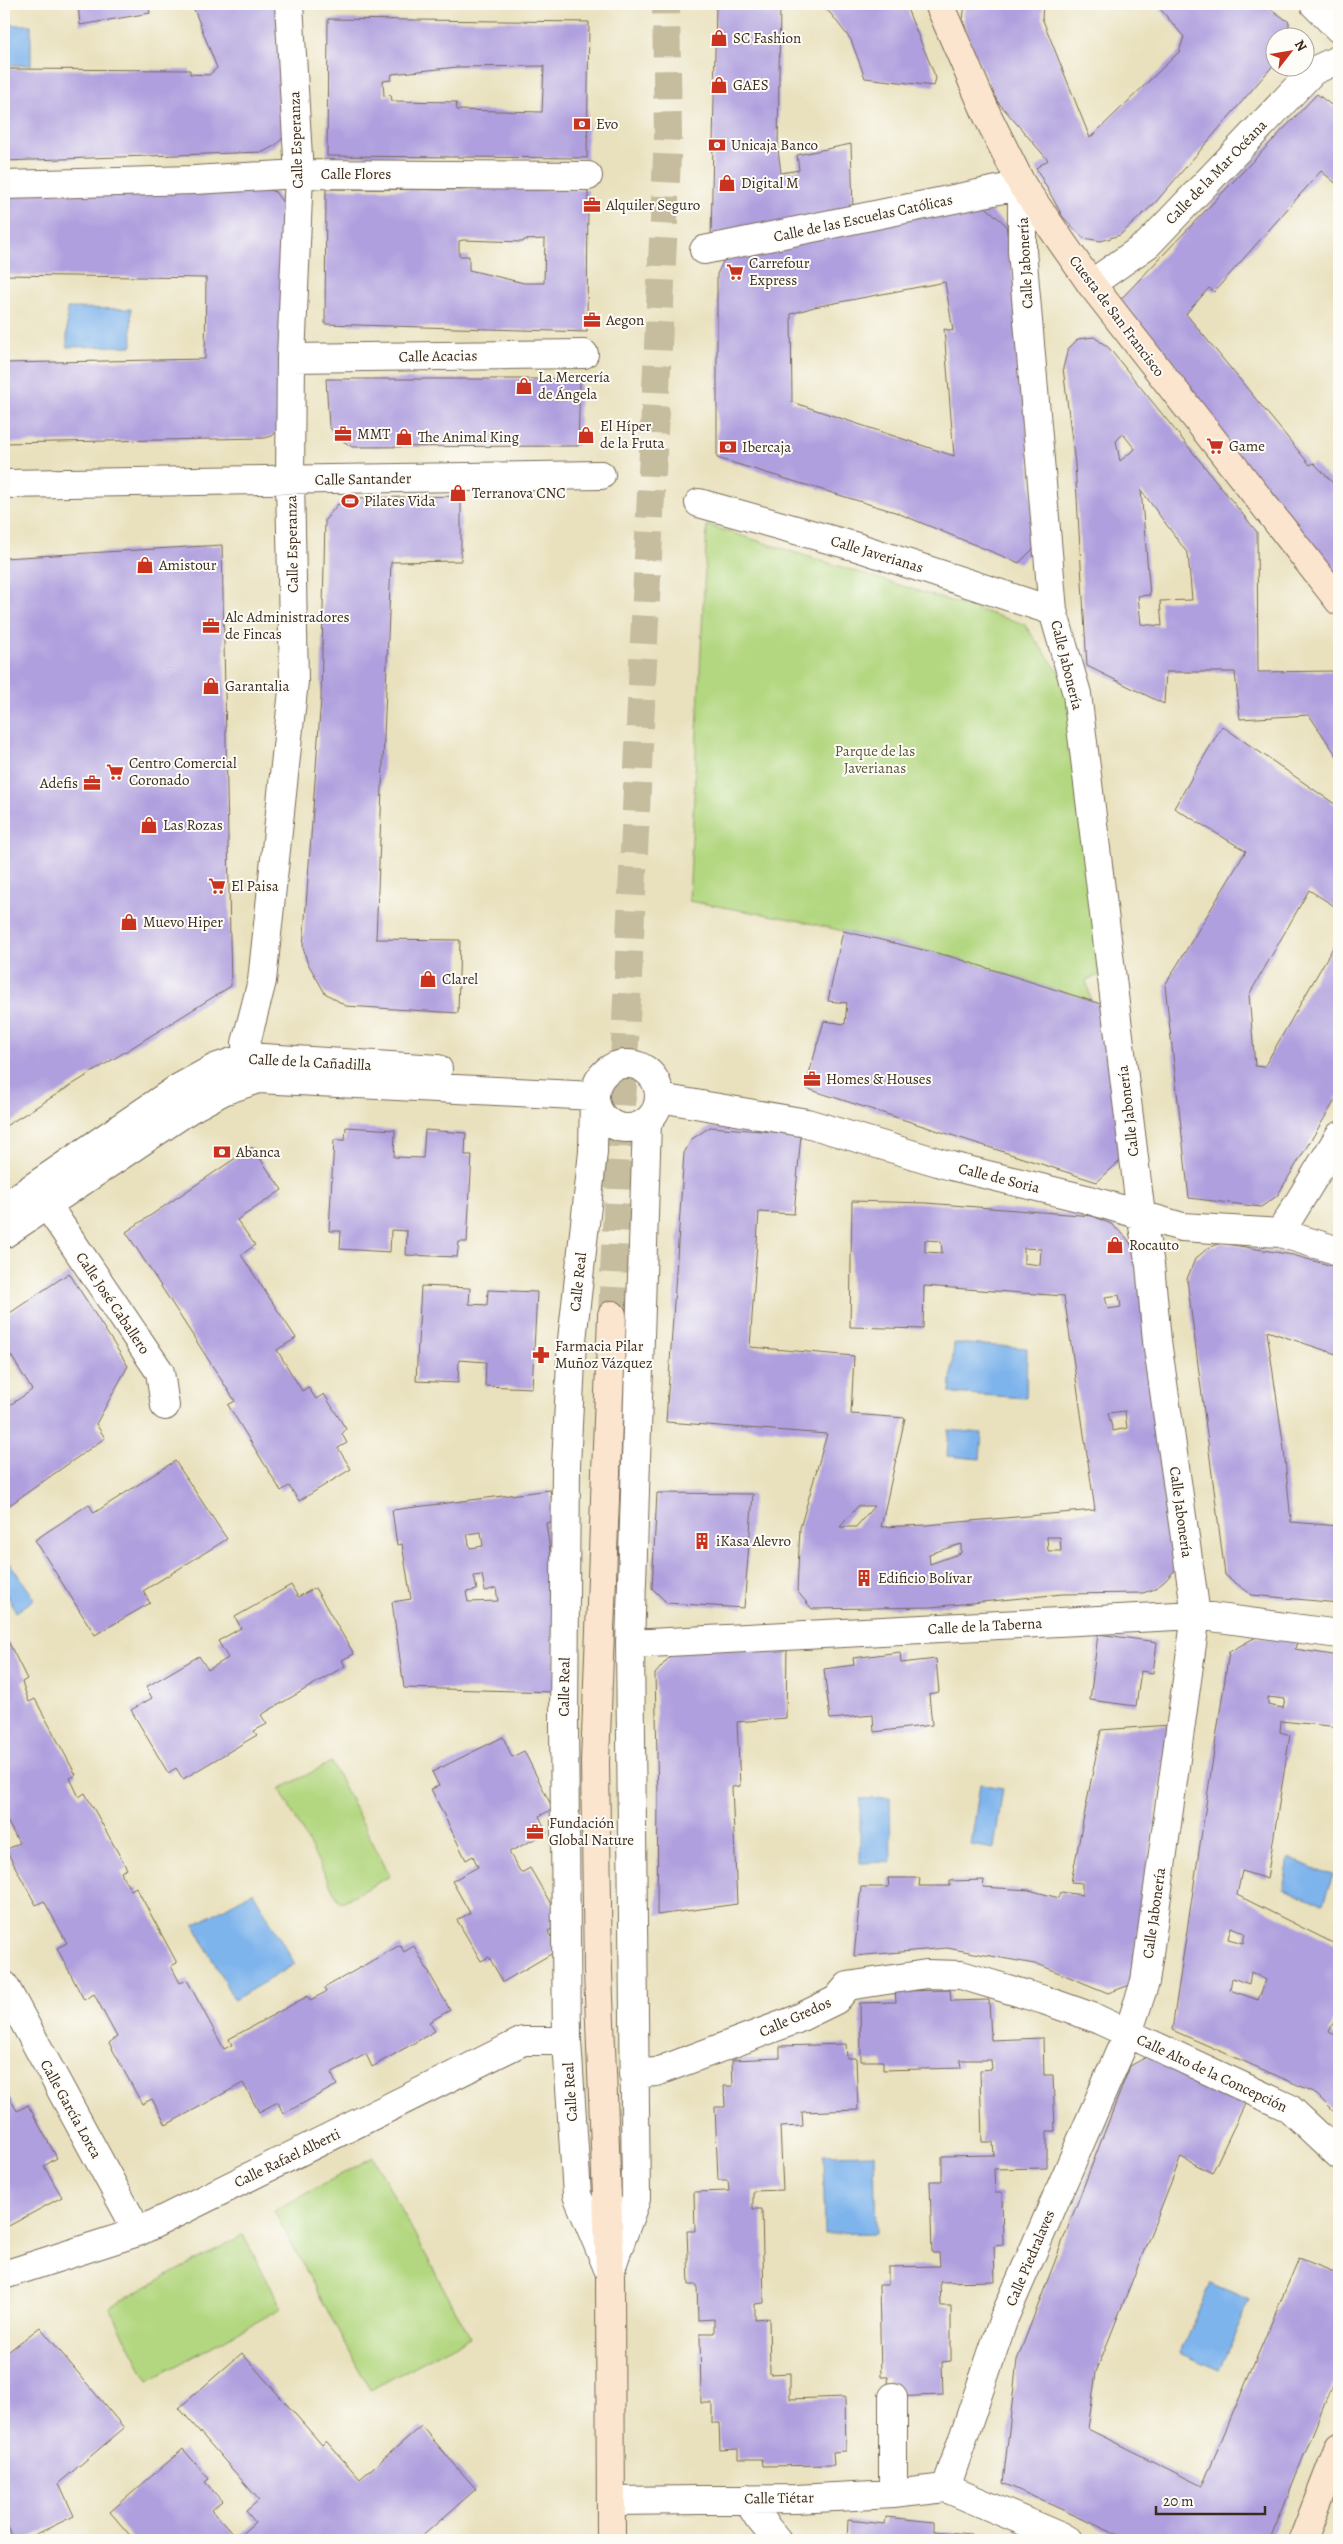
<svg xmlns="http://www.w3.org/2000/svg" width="1343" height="2544" font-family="Alegreya,serif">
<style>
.green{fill:#b3d780;stroke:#77804f}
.water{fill:#7eb4ec;stroke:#5c6f85}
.building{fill:#af9fde;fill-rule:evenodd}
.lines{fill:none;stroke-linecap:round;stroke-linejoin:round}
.secondary-tunnel{stroke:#c6bc9e;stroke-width:28;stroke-dasharray:28 14;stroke-linecap:butt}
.street-casing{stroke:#786a56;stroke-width:30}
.secondary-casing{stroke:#786a56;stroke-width:30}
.street{stroke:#fff;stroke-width:28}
.secondary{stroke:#fbe5cf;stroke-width:28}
.labels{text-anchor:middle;stroke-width:4;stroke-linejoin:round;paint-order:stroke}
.poi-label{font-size:15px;fill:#3b2a1e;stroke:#fdfcf7;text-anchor:start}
.street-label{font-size:15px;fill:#3b2a1e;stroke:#fdfcf7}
.park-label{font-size:15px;fill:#595536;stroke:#fdfcf7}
</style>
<rect width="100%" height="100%" fill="#fdfcf7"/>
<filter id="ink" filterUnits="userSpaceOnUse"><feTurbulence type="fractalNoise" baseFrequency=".02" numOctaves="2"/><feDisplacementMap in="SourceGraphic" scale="10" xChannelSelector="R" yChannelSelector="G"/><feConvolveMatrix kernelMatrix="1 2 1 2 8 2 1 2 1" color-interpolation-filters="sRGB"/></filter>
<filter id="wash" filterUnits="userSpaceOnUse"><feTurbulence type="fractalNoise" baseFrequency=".0096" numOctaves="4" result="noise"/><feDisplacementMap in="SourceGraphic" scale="20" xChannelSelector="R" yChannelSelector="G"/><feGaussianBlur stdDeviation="1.12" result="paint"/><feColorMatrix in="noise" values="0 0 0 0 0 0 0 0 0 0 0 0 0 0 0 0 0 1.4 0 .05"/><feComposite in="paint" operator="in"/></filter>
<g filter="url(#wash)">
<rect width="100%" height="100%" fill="#e9e1be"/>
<path class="green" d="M707,525L1024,624L1066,682L1100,975L1086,980L1091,1001L949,956L796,920L689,901Z
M331,1762L390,1876L340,1903L280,1789Z
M373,2157L470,2337L370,2390L274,2211Z
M243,2235L282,2308L148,2381L109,2307Z"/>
<path class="water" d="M4,25H31V65H4Z
M67,308L131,309L132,346L67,347Z
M954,1343L1027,1348L1026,1398L950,1393Z
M949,1430L982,1433L980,1459L947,1456Z
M4,1555L35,1599L16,1612L4,1589Z
M980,1784L1003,1788L994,1849L971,1845Z
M890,1798L891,1862L860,1863V1799Z
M1289,1859L1333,1875L1323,1904L1283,1889Z
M253,1892L295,1964L234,2000L194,1925Z
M874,2154L876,2233L825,2234L823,2155Z
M1210,2283L1250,2300L1219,2370L1180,2353Z"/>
<g id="blocks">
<path class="building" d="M78,4H148L150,13L80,25Z
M192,4H281L286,134L276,145L263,152L4,161V69L190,70V74L209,75L217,68Z
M716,4H780L778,150L781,173L799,170L797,155L851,144L853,209L711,238Z
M819,4H905L936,78L934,86L865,78L851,40L831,14Z
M965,4H1043L1042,18L1090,138L1179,52L1184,37L1156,4H1264L1289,22V38H1276V62L1155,203L1120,235L1101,241L1083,238L1063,217L1036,168L1048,160L997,101L971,45L963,20Z
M328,19L589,22L587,158L327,156ZM544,66L542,112L457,110L456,102L392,101L391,95L384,96L383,81L391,80L392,74L457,67Z
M1317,94L1339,111V186L1321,171L1214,292L1209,288L1186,314L1310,465L1314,463L1339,489V577H1331L1119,301Z
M523,187L524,190H588L587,332L325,324L326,189L459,190ZM545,239L544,283H524L469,270V256H459V241L463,240L523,242L524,240Z
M266,189L275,192L287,208L281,428L272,436L265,438L4,443V363L205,359L206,278L4,275V193Z
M979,201L1006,225L1022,340L1035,547L1019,563L895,512L717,458V274L727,254ZM945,282L953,331L944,329L954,456L792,402L791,314L814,307Z
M1094,337L1109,348L1257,532L1258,672L1337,671L1339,674V759L1309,715L1240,719L1235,672H1166L1164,704L1087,666L1075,464L1063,368L1068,349L1078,339ZM1123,434L1135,449L1120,461L1116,441ZM1141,490L1188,554L1192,600L1160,601L1162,626L1141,624L1138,596L1150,595Z
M326,379H580L578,446L352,447L336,436L329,426Z
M461,496V561L391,562L376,939L460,940L458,1013L346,1006L325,993L307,962L303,947L321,698L325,520L337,505L352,498Z
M222,545L231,986L4,1127V558Z
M1222,726L1339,807V909L1309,890L1249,995L1255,1066L1264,1067L1339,937V1094L1277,1196L1261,1207L1189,1198L1165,985L1246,851L1174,808Z
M843,931L949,956L1101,1004L1122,1159L1097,1182L805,1088L824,1021L845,1024L847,1003L828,1001Z
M346,1127L395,1130L394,1157L423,1158L425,1130L466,1133L465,1155H472L467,1242H459L457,1257L406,1255L407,1231L391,1230L390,1252L340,1249L341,1231H329L334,1140H345Z
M710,1127L801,1134L794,1214L759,1212L750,1347L854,1356L851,1414L905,1418L881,1527L926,1525L1095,1510L1064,1296L924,1286L923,1329L850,1327L852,1201L926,1203L1093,1216L1111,1224L1125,1236L1133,1247L1138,1259L1178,1557L1175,1570L1165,1581L1155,1589L1143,1593L1062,1594L931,1607L812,1609L797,1591L800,1528L827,1434L666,1422L684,1153L692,1139ZM925,1240L941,1241L942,1253L925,1252ZM1024,1248L1041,1249L1040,1265L1024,1263ZM1119,1295L1121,1307L1108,1309L1105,1297ZM1125,1411L1127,1428L1113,1431L1108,1413ZM858,1506H874L856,1527H840ZM1047,1537H1060L1061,1551H1048ZM961,1544V1553L930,1564L929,1554Z
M252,1147L282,1190L237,1220L255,1245L241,1255L296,1338L277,1350L302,1391L308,1387L316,1399L324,1394L346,1429L342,1434L347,1443L338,1448L351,1469L299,1501L289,1486L281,1491L228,1405L235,1401L126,1232Z
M1221,1243L1293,1255L1339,1268V1355L1267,1331L1284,1449L1291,1522L1339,1526V1603L1252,1595L1225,1575L1187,1279L1195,1259L1208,1248Z
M69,1273L128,1366L96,1424L105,1438L4,1509V1409L32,1390L4,1344V1317Z
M421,1286L470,1288L469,1304L487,1305L488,1290L537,1292L532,1388L485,1386L486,1362L459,1360L458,1383L416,1381Z
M175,1461L227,1539L143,1591L150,1603L95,1635L35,1540L89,1504L94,1513Z
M550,1490L555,1522L546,1523L554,1580L555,1692L404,1688L392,1602L411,1599L402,1544L397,1545L392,1510ZM481,1532L483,1546L470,1548L467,1534ZM482,1575L485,1591L496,1588L498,1601L468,1602L466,1592L477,1590L474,1576Z
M657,1493L753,1494L744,1608L667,1603L652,1588Z
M291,1585L298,1597L315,1588L354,1654L342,1660L345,1666L261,1715L267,1724L254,1731L257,1735L183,1779L176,1768L168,1773L131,1710L152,1698L146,1687L199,1656L208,1670L228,1658L218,1641L241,1628L235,1617Z
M4,1633L27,1679L22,1682L29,1702L35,1699L76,1775L70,1778L79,1797L85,1793L127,1869L121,1872L125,1881L131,1890L136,1887L177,1963L171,1966L180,1983L187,1980L224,2049L232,2045L229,2039L308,1996L310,2000L326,1992L324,1988L400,1945L404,1952L414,1946L450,2010L429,2022L435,2031L372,2067L366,2054L351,2062L331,2073L337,2085L283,2114L278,2102L259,2112L243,2083L166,2125L152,2099L142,2104L109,2043L117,2037L104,2013L94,1994L84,2000L57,1948L67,1943L44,1901L36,1905L6,1850L19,1843L4,1815Z
M1098,1634L1157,1642L1153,1673L1141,1671L1136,1706L1090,1700Z
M1256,1637L1297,1642L1295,1649L1339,1656V1727L1281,1721L1280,1732L1290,1735L1267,1879L1242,1871L1237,1895L1339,1946V2016L1337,2015L1329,2032L1339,2037V2117L1314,2092L1172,2030L1229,1652ZM1268,1697L1285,1699L1283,1708L1268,1705ZM1231,1927L1245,1933L1243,1943L1228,1939ZM1251,1972L1266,1980L1258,2000L1230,1990L1232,1978L1249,1984Z
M787,1644L786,1718L737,1722L740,1786L732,1787L737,1904L657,1915L658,1796L655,1674L678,1647Z
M900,1652L901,1663L936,1659L939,1692L929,1694L932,1725L874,1732L873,1715L830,1719L824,1669L854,1665L853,1658Z
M1169,1725L1130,1985L1108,1993L1040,1965L947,1948L854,1956L861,1887H889L888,1878H920L919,1886H950V1881L984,1880L983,1887L1029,1890L1059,1898L1061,1892L1082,1895V1883L1071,1882L1101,1730Z
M503,1737L512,1757L524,1751L553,1809L539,1816L547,1833L509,1852L521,1873L530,1868L562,1923L548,1931L558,1950L503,1982L489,1957L481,1961L457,1920L470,1913L452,1881L478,1867L473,1856L466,1860L431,1789L439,1786L432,1772Z
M950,1990L951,2001L989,2000L991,2040L1043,2038L1044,2075H1053L1055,2131H1047V2168L994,2169L995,2193H1002L1003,2245L994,2246L995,2281L940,2282L941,2306H951V2361L942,2362L943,2395L889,2397L888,2377H881L879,2285H888V2267L940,2266L939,2253H932L930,2181H942V2156L994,2155L993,2142H982L980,2070L992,2069L991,2060H960L961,2068L883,2070V2061H861L860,2003L896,2002L895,1991Z
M846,2044L847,2058H856L858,2110L802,2112L803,2126L780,2127L783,2190L753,2191V2209H762L764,2303L755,2304V2319L769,2318L770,2374L790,2373V2399L845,2397L846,2451L833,2452L834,2465L763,2466L762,2459H738V2449L720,2450L719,2423H712V2403H701L700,2333H714V2319L698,2320L697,2285H689L687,2231H695L694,2192L729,2191L728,2180H718L715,2107H725L724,2086H733L732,2060L780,2058V2046Z
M1152,2054L1246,2102L1212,2173L1181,2157L1096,2372L1088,2429L1202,2486L1299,2258L1339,2274V2368L1270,2540H1129L1003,2483L1017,2360L1130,2066Z
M4,2087L17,2111L28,2105L57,2158L44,2166L62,2197L5,2228Z
M40,2327L124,2428L59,2483L74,2516L24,2540H14L4,2518V2355Z
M242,2353L322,2445L326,2441L360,2479L421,2426L476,2489L418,2540H134L110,2512L183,2449L209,2479L205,2482L222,2501L212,2510L237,2538L255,2522L246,2511L259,2500L179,2408Z
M886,2517L934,2522V2531L971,2534V2540H847L848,2520L885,2524Z"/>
</g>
</g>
<g filter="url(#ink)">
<use href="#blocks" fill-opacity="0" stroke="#786a56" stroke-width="1"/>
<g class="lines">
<path class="secondary-tunnel" d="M612,1315L668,136L666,4"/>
<g class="street-casing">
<path id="street" d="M1314,4L1339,29
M4,185L194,180L299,174L588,176
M704,250L1022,185V251L1053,611L1077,694L1141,1215L1150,1265L1157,1341L1196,1615L1145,1982L1128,2033L1004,2318L946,2488
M1091,284L1148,244L1313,71L1339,59
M291,358L584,354
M4,484L601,475
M699,503L857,547L1053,611
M595 1096a32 32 0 1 1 64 0a32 32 0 1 1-64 0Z
M258,1079L247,1057L246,1043L262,981L294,681L290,480L291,358L299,174L289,4
M660,1098L807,1123L951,1166L1086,1199L1182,1227L1280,1233L1339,1251
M47,1205L160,1372L165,1406
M4,1207L177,1089L215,1068L247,1057L438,1069
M1280,1233L1339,1136
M4,1234L190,1109L223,1091L258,1079L594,1096L593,1152L572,1340L566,1466L564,1723L567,2041L577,2195L609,2271
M630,1644L1196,1615L1339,1634
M4,1985L138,2232
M633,2074L656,2072L795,2020L836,2000L848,1986L926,1974L961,1975L1044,2000L1095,2018L1289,2108L1339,2155
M610,2271L636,2199L630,1644L647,1122
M4,2275L138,2232L523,2041H567
M893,2494V2397
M747,2499L758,2517L777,2540
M611,2501L796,2499L893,2494L946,2488L1068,2540"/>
</g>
<g class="secondary-casing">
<path id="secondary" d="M939,4L988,117L1022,185L1091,284L1339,601
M611,2540L610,2272L598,1972L595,1762L612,1315
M1303,2540L1339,2447"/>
</g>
<use href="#street" class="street"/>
<use href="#secondary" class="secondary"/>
</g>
</g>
<defs>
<g id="shop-bare" transform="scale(1.35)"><path d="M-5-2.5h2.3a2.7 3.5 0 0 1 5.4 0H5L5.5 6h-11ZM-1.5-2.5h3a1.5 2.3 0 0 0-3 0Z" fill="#c8321e" stroke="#fdfcf7" stroke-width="2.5" paint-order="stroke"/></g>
<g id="bank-bare" transform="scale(1.35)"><path d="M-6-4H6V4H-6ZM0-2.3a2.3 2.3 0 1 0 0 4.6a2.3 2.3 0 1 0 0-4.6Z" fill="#c8321e" stroke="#fdfcf7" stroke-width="2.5" paint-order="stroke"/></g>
<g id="office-bare" transform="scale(1.35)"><path d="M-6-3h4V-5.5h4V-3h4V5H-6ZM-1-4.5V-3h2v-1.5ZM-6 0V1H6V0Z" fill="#c8321e" stroke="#fdfcf7" stroke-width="2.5" paint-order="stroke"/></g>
<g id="supermarket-bare" transform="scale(1.35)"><path d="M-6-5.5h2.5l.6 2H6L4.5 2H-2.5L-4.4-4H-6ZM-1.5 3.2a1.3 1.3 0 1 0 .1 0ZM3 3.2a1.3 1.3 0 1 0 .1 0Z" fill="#c8321e" stroke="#fdfcf7" stroke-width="2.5" paint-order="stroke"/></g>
<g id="stadium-bare" transform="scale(1.35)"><path d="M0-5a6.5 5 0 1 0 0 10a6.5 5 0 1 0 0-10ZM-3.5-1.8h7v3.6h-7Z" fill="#c8321e" stroke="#fdfcf7" stroke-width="2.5" paint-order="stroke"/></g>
<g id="pharmacy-bare" transform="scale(1.35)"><path d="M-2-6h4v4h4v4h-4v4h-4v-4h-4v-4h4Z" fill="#c8321e" stroke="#fdfcf7" stroke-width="2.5" paint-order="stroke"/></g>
<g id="building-bare" transform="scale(1.35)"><path d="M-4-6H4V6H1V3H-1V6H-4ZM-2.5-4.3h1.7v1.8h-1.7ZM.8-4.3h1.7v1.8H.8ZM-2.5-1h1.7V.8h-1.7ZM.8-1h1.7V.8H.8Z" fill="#c8321e" stroke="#fdfcf7" stroke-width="2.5" paint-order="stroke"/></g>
</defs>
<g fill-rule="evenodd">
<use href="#shop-bare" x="719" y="38"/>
<use href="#shop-bare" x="719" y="85"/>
<use href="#bank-bare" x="582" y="124"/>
<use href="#bank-bare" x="717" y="145"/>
<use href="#shop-bare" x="727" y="183"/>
<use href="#office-bare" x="592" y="205"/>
<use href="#supermarket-bare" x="735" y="272"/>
<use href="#office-bare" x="592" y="320"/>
<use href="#shop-bare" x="524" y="386"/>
<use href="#office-bare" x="343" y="434"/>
<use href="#shop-bare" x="586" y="435"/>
<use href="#shop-bare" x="404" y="437"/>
<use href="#supermarket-bare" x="1215" y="446"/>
<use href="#bank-bare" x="728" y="447"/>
<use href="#shop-bare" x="458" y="493"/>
<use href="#stadium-bare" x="350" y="501"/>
<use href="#shop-bare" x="145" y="565"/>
<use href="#office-bare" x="211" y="626"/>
<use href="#shop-bare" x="211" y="686"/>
<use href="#supermarket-bare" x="115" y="772"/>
<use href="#office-bare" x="92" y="783"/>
<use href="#shop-bare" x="149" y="825"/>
<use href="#supermarket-bare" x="217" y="886"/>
<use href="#shop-bare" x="129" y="922"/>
<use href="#shop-bare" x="428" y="979"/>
<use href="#office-bare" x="812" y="1079"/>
<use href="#bank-bare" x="222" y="1152"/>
<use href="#shop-bare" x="1115" y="1245"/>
<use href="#pharmacy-bare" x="541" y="1355"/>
<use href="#building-bare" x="702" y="1541"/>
<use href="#building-bare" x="864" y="1578"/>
<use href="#office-bare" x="535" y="1832"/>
</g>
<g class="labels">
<g class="poi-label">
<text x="733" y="43">SC Fashion</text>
<text x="733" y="90">GAES</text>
<text x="596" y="129">Evo</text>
<text x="731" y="150">Unicaja Banco</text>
<text x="741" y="188">Digital M</text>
<text x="606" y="210">Alquiler Seguro</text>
<text x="749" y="268">Carrefour<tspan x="749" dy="17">Express</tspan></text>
<text x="606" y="325">Aegon</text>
<text x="538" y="382">La Mercería<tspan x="538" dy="17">de Ángela</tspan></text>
<text x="600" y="431">El Híper<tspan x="600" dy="17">de la Fruta</tspan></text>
<text x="357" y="439">MMT</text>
<text x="418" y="442">The Animal King</text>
<text x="1229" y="451">Game</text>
<text x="742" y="452">Ibercaja</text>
<text x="472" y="498">Terranova CNC</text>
<text x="364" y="506">Pilates Vida</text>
<text x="159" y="570">Amistour</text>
<text x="225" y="622">Alc Administradores<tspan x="225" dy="17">de Fincas</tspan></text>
<text x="225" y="691">Garantalia</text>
<text x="129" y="768">Centro Comercial<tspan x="129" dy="17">Coronado</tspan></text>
<text x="78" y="788" text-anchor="end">Adefis</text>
<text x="163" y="830">Las Rozas</text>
<text x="231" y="891">El Paisa</text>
<text x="143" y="927">Muevo Hiper</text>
<text x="442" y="984">Clarel</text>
<text x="826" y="1084">Homes &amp; Houses</text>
<text x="236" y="1157">Abanca</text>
<text x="1129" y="1250">Rocauto</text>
<text x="555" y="1351">Farmacia Pilar<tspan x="555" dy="17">Muñoz Vázquez</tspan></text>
<text x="716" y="1546">iKasa Alevro</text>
<text x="878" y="1583">Edificio Bolívar</text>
<text x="549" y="1828">Fundación<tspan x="549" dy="17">Global Nature</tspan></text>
</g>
<g class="street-label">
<text transform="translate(296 140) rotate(-92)" y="5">Calle Esperanza</text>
<text transform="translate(1216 172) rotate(-46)" y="5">Calle de la Mar Océana</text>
<text x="356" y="179">Calle Flores</text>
<text transform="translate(863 218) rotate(-12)" y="5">Calle de las Escuelas Católicas</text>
<text transform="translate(1025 263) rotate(-93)" y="5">Calle Jabonería</text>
<text transform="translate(1117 316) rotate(53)" y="5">Cuesta de San Francisco</text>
<text transform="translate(438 356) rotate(-1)" y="5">Calle Acacias</text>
<text transform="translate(363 479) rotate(-1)" y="5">Calle Santander</text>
<text transform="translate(292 544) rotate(-91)" y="5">Calle Esperanza</text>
<text transform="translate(877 554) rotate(17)" y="5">Calle Javerianas</text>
<text transform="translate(1067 665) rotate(76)" y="5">Calle Jabonería</text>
<text transform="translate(310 1062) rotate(3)" y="5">Calle de la Cañadilla</text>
<text transform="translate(1128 1111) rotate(-97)" y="5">Calle Jabonería</text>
<text transform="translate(999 1178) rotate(14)" y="5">Calle de Soria</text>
<text transform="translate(578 1282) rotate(-84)" y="5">Calle Real</text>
<text transform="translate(113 1303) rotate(56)" y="5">Calle José Caballero</text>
<text transform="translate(1181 1512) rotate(82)" y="5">Calle Jabonería</text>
<text transform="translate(985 1626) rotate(-3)" y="5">Calle de la Taberna</text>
<text transform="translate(564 1687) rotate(-89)" y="5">Calle Real</text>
<text transform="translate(1154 1913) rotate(-82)" y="5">Calle Jabonería</text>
<text transform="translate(795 2017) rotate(-24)" y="5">Calle Gredos</text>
<text transform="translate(1212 2073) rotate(25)" y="5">Calle Alto de la Concepción</text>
<text transform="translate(570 2092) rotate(-94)" y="5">Calle Real</text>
<text transform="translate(71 2109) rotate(61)" y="5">Calle García Lorca</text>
<text transform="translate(287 2158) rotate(-26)" y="5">Calle Rafael Alberti</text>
<text transform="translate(1030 2258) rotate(-67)" y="5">Calle Piedralaves</text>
<text transform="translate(779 2498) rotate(-1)" y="5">Calle Tiétar</text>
</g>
<g class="park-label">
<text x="875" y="756">Parque de las<tspan x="875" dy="17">Javerianas</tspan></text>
</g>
</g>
<rect width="1343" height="2544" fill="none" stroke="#fdfcf7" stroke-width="20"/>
<g transform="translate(1290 52) rotate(59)"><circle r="24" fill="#fdfcf7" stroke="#afa8a0"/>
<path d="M0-4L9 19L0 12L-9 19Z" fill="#c8321e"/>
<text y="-8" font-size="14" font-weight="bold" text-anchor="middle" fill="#3b2a1e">N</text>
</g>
<path d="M1156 2506v8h109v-8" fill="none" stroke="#3b2a1e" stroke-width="2.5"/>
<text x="1163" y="2506" font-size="15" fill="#3b2a1e" stroke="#fdfcf7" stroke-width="4" paint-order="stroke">20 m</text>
</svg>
